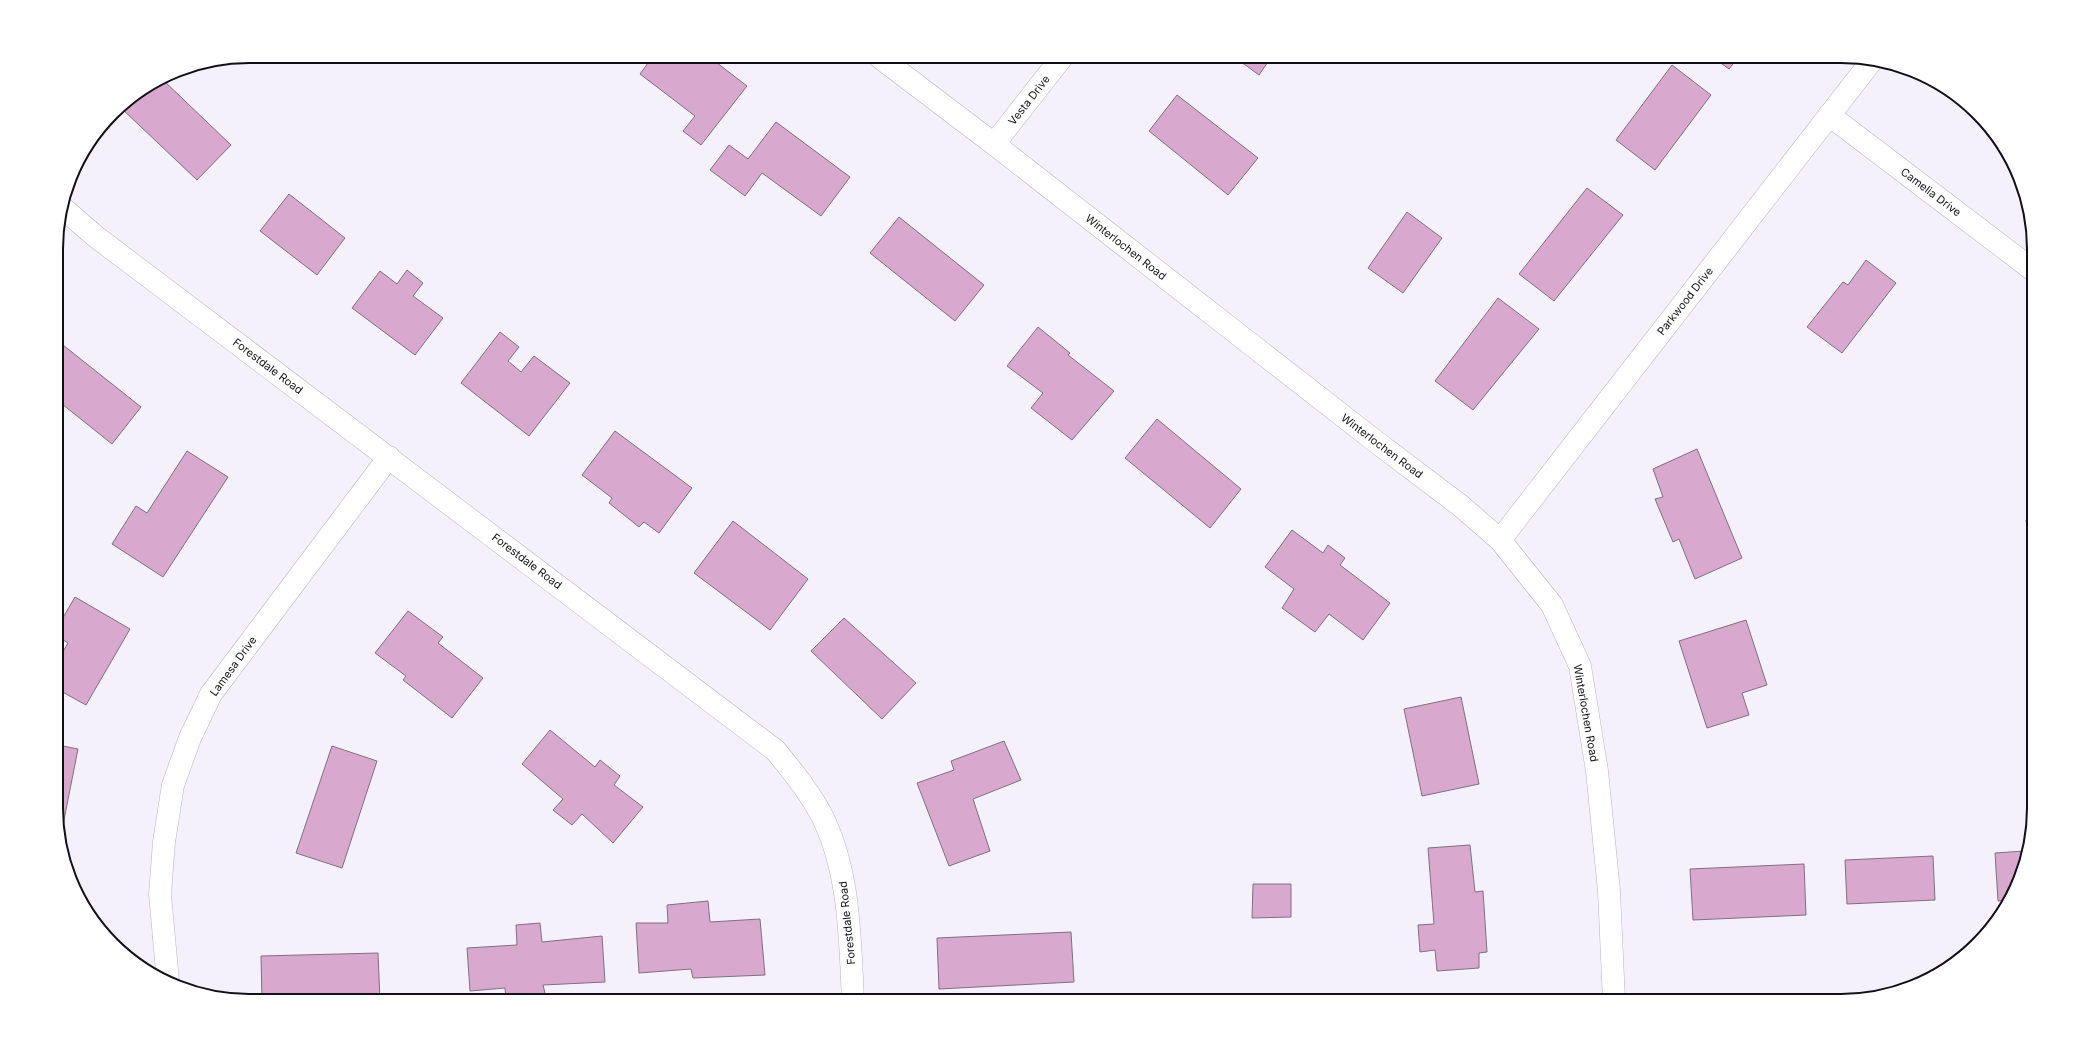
<svg xmlns="http://www.w3.org/2000/svg" width="2090" height="1057" font-family="Inter,sans-serif">
<style>
.building{fill:#d8a8ce;stroke:#7f707c}
.lines{fill:none;stroke-linecap:round;stroke-linejoin:round}
.street-casing{stroke:#b8b3c4;stroke-width:23}
.street{stroke:#fff;stroke-width:22}
.labels{text-anchor:middle;stroke-width:3;stroke-linejoin:round;paint-order:stroke}
.street-label{font-size:11px;fill:#121016;stroke:#fff}
.rim{fill:none;stroke:#121016;stroke-width:2}
</style>
<rect width="100%" height="100%" fill="#f4f1fc"/>
<path class="building" d="M653,56H708L747,86L701,145L683,131L695,116L640,74Z
M1233,56H1272L1259,75Z
M1711,56H1739L1729,69Z
M1672,65L1711,95L1655,170L1616,140Z
M162,79L231,145L197,180L120,107Z
M1177,95L1258,158L1228,195L1149,131Z
M776,122L850,177L821,216L762,173L745,196L710,170L729,145L748,159Z
M1587,188L1623,215L1554,301L1519,274Z
M289,194L345,238L317,275L260,231Z
M1407,212L1442,238L1403,293L1368,268Z
M899,217L984,285L955,321L870,253Z
M1866,260L1896,283L1842,353L1807,327L1843,282L1848,285Z
M407,270L423,283L413,296L443,318L415,355L352,308L380,271L397,284Z
M1498,298L1539,329L1473,410L1435,381Z
M1038,327L1070,353L1068,355L1114,391L1072,440L1031,408L1043,393L1007,366Z
M500,332L519,347L508,361L521,372L534,356L570,383L529,436L461,383Z
M63,345L141,407L112,444L57,400V353Z
M1157,419L1241,489L1210,528L1125,458Z
M615,431L692,488L659,533L644,522L639,527L609,503L612,498L582,475Z
M1697,449L1742,558L1695,579L1679,539L1673,542L1655,499L1663,497L1653,469Z
M187,451L228,477L163,577L112,544L136,506L147,513Z
M2033,519V565L2026,520Z
M733,521L808,579L770,630L694,573Z
M1292,530L1323,553L1328,545L1345,558L1340,565L1390,603L1363,640L1329,614L1315,632L1282,608L1294,589L1265,567Z
M75,597L130,629L86,705L57,689V662L68,643L57,636V628Z
M408,611L443,637L438,643L483,678L452,718L403,680L406,676L375,653Z
M844,618L916,683L882,719L811,651Z
M1746,620L1767,685L1742,693L1749,715L1707,728L1679,641Z
M1461,697L1479,784L1422,796L1404,709Z
M550,730L595,767L600,760L620,776L614,785L643,807L613,843L582,814L572,825L553,810L563,799L522,764Z
M1004,741L1021,780L973,799L990,851L949,866L917,783L954,770L951,761Z
M58,745L78,749L62,830L58,829Z
M332,746L377,761L342,868L296,853Z
M1470,845L1475,892L1483,891L1487,952L1479,953V968L1437,971L1435,950L1420,952L1418,925L1434,924L1428,848Z
M2024,851L2014,893L2010,900L1998,901L1995,853Z
M1933,856L1935,900L1847,904L1845,860Z
M1804,864L1806,915L1693,920L1690,869Z
M1253,884H1291V917L1252,918Z
M708,901L710,922L760,919L765,975L693,978L691,969L639,973L636,923H668L667,905Z
M540,923L542,942L602,936L605,982L543,985L546,997L506,1000L505,988L470,991L467,948L517,945L516,925Z
M1071,932L1074,982L939,989L937,938Z
M378,953L380,1001H262L261,956Z"/>
<g class="lines">
<g class="street-casing">
<path id="street" d="M878,56L994,144L1375,441L1461,506L1500,540L1552,605L1580,666L1597,771L1609,891L1614,1001
M1829,115L2033,270
M994,144L1063,56
M64,209L95,236L775,750C792,770 808,790 821,814C850,870 850,939 853,1001
M1500,540L1870,63
M168,982L160,894L164,842L173,785L190,738L211,694L389,457"/>
</g>
<use href="#street" class="street"/>
</g>
<g class="labels">
<g class="street-label">
<text transform="translate(1029 100) rotate(-52)" y="4">Vesta Drive</text>
<text transform="translate(1931 192) rotate(37)" y="4">Camelia Drive</text>
<text transform="translate(1126 247) rotate(38)" y="4">Winterlochen Road</text>
<text transform="translate(1685 301) rotate(-52)" y="4">Parkwood Drive</text>
<text transform="translate(268 366) rotate(37)" y="4">Forestdale Road</text>
<text transform="translate(1382 446) rotate(37)" y="4">Winterlochen Road</text>
<text transform="translate(527 561) rotate(37)" y="4">Forestdale Road</text>
<text transform="translate(233 666) rotate(-54)" y="4">Lamesa Drive</text>
<text transform="translate(1586 713) rotate(80)" y="4">Winterlochen Road</text>
<text transform="translate(847 923) rotate(-96)" y="4">Forestdale Road</text>
</g>
</g>
<path d="M0 0H2090V1057H0ZM249 63H1841A186 186 0 0 1 2027 249V808A186 186 0 0 1 1841 994H249A186 186 0 0 1 63 808V249A186 186 0 0 1 249 63Z" fill="#fff" fill-rule="evenodd"/>
<path class="rim" d="M249 63H1841A186 186 0 0 1 2027 249V808A186 186 0 0 1 1841 994H249A186 186 0 0 1 63 808V249A186 186 0 0 1 249 63Z"/>
</svg>
